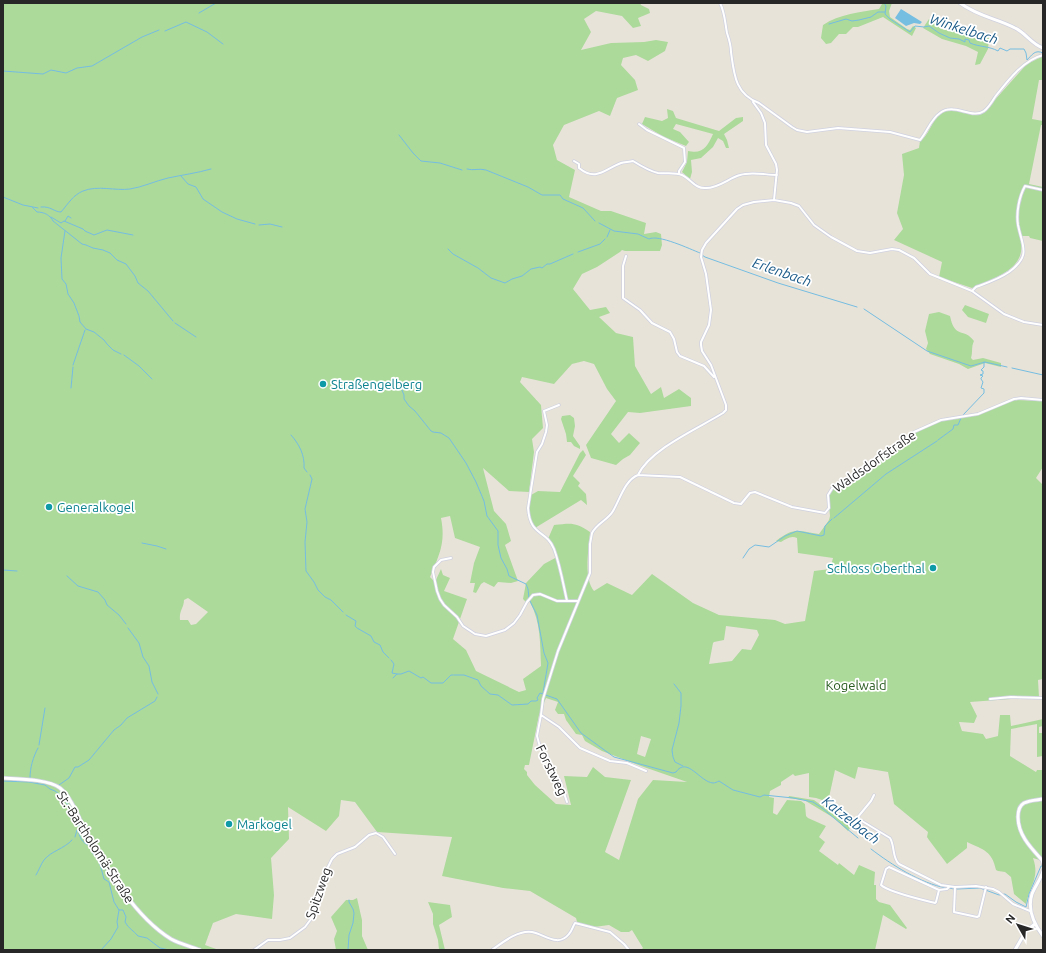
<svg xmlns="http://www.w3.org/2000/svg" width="1046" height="953" font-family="Ubuntu,sans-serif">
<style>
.green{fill:#acda9b;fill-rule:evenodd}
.water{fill:#75bde1}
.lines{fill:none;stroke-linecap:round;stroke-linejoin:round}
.stream{stroke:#75bde1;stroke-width:1}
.minor-casing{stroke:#cfd1df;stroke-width:3.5}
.tertiary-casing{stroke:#cfd1df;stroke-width:4.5}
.secondary-casing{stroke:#cfd1df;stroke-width:4.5}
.minor{stroke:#fff;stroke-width:2}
.tertiary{stroke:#fff;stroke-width:3}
.secondary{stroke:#fff;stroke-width:3}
.culture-dot{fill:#0f9aa8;stroke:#fff;stroke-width:1.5}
.labels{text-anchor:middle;stroke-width:3.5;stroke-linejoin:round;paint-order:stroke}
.culture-label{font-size:13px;fill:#0d838f;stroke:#fff;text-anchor:start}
.street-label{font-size:13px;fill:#272727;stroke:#fff}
.park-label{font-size:13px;fill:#285b20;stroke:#fff}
.water-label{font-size:14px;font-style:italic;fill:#1a5a88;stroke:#fff}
</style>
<rect width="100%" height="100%" fill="#e8e3d9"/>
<path class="green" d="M3,3H640L641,5L649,9L650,13L638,18L641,26L633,28L622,16L596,11L584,19L591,32L581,50L611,43L644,42L656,40L668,42L665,51L648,61L636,55L623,58L621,65L635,80L638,90L617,98L610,116L599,111L564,125L553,145L557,160L575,170L569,197L601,211H611L646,223L644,234L656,232L661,234L662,245L660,251H625L622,250L620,252L597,267L582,274L573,289L590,310L606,307L610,313L599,317L616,333L633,337L635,366L651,394L661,387L664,398L679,389L691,398V406L640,413L628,412L611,434L619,443L629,433L640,443L630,455L623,459L616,465L591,458L586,445L616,401L607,389L594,364L584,361L572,364L554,384L522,377L520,382L541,405L543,428L532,439L534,452L529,492L509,491L483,468L494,511L506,524L511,541L505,545L518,581L511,583L498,582L494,587L484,582L481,584L476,593L473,592L475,583H470L474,563L480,547L455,538L450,516L441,518C446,543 439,555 430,577L435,582L441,569L443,575L450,578L444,591L467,599L453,639L466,650L476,671L519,692L526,690L523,679L541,666C540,643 541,623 530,602H526L523,599L526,583L544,564L557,557L548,539L554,525C572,523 575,522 590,532C589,549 583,577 594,591L607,583L632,595L652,574L693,603L719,615L775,620L785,624L805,621L814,571L830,569L833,558L798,553L797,538C791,535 786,539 781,542L776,541C794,527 798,531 819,534L829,520L830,516L828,495L834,488L871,467L910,435L941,420L960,417L978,415L1014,400L1043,401V467L1036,478L1043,485V679L1038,680L1039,697L970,702L977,716L974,723L959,722L962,731L983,734L986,739L998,736L1000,715H1010L1011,726L1043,719V726L1039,727V733H1043V756L1037,757V724L1011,729L1010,756L1036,772L1037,770H1043V861L1033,858C1040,878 1030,885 1026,904L1014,894L1011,877L1005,872L998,871L996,870C992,851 984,850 967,842V848L947,864L929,840L927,837L928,832L894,804L888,772L858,767L855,779L835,770L828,802L816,798L809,797V773L795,776L793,774L781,782V785L770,791L769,797L774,798L773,813L777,815L787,800L801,801L805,804L806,816L808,818L826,826L819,837L825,842L819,851L838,865L839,863L854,875L859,865L875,872L874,885H876V899L879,902L890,905L907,928L906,929L883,915L875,950H641L643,948L632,930L629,932H621L609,925L594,927L577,922L576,918L530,891L503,888L442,876L452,837L377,832L355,802L341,800L339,816L326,831L288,807L289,839L271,858L274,895L272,919L236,914L213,923L205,945L219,950H3ZM188,598L208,612L196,624L191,625L188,620H180C179,610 184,608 184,600ZM726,626L757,630L759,635L751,650L742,649L732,661L709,664L713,643L714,642L724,640ZM546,698L558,702L555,710L558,714H564L566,720L576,734L582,735L585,741L602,751L641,766L687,782L653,780L638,799L619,860L605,852L631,780L605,777L593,767L587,777L564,776L571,805L556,804L535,785L527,775V772L524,769L525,765H529L539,715ZM641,736L651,739L645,757L637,754Z
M880,3H892L889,11L890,17L907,29L910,30L913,26L916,28L912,36L883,17L858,27H853L846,34H839L831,43L826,44L821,38L823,25C839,14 861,12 879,9L882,4Z
M929,19L941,29L968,34L977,39L989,38L988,49L980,64L975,65L978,52L966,46L942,39L923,28Z
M1043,56V80H1039L1032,119L1043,121V125H1041L1029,184L1043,187V241L1030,238L1029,236H1020C1029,269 996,277 972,288L939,277L942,262L894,240L903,229L897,213L904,175L902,154L919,148L920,141C931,134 931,118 944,112C957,105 971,118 984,112L1027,64Z
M667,109L673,111L676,118L719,131L736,118L743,117V121L724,134L727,140L729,148H726L723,141L718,138L713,147L701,158L691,160L692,172L690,179L682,172L687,162L688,151C703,154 707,147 713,134L676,124L673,129L680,132L689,142L686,146L664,137L642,124L645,117L662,121L668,118Z
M965,305L989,314L986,323L968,317L962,310Z
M939,312L950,316C955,340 964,327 974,341C971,347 973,352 971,358L973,360L983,358L1001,363V367L985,363L968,369L959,364L930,354L926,349L928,343L925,331L929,314Z
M570,415L574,418L575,426L573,436L580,446V449L574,446L571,442H567L566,434L561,419L562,416Z
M583,450L586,455L573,476L580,483L578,486L586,494L587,505L581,500L535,528C528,518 529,508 531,495L538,491L560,492L580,453Z
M789,796L814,800L847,824L850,828L848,831L834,818L804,800L788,798Z
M357,898L362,920V936L368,950H336L334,939L337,931L331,917L346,900H353Z
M428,902L450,905L452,917L439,925L445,950H439L438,940L433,924V914Z"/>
<path class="water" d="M901,9L922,22L920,24L914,23L906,26L895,18Z"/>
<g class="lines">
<path class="stream" d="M884,3L886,6L885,14L890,19L910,32L915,26L924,27L929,26L939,33L950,38L959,39L965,42V39L969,40L970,43C979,47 989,46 998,51L1000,48L1007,51L1010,49H1024L1026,53L1027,60C1032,55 1035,49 1043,53
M199,13L216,3
M829,24L846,19L852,21L859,20L871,17L878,12H885
M165,31L186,22L207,32L223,44
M3,71L43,74L51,70L66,73L77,68L92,66L142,37L159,30
M399,135L413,153L421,161L440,163L462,170
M467,169C473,171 479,168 486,170L528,187L542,195H560L563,199L583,208L595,221
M181,176L188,184L196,187L203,199L222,212L237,219L255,224
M3,197L23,205L38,208
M32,207L37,212C44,212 50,215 53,221L82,244L86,245L93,248L103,250L110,253L117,260L126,264L135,276L138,283L148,291L173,321
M41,207C51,206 54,212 61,212C68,204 73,195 83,191C98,185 115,191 130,189C143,187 155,181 168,178C182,175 197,173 211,169
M51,217L61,223L64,221L83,229L85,231L94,235L107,230L133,235
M65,221L68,216L71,218
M599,223L614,231L638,234L649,239C658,234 690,249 700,253
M259,225L270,224L282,227
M65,231L61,258L62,279L66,284L68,294L74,303L79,316L80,322L86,329L94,332L104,340L107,344L113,350L121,354
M607,237L610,230
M448,249L453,254L478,268L491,278L505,283L512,279L522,276L531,269L540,267L542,268L547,264H550L573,254
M578,252L600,244L605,239
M702,255L705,257L778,283L857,307
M864,309L927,351L971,366L985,362L1007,367
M175,323L196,337
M124,355L139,366L152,379
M73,365L85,330
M1012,368L1043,375
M397,378L404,395V399L409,406L415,411L431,431L433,432L441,433L449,438L466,463L476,482L484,501L487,516L498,531V545L501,558L507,569L509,576L526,584L528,589L529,598
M71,388L73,367
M963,415L984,393V389L981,388L983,382L981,379V378L983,376L980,375L983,374V371L981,370L984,367V362
M291,435C299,444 305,455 304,468L307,472
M938,440L953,429L954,425H958L961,418
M310,475L312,479L305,509L307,522L305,542L306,571L314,582L318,590L325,597L331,600L343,612
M834,518L886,474L937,441
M142,543L157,546L166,549
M743,558L749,549L755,545L769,547L785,536L797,531L821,536L824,535L825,526L832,519
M3,570L17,571
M67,576L78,586L98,592L105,600L107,605L119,615L126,624
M530,601L537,615L544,653L548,663L543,693
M346,615L356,621L355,626L357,628L371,636L374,642L380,645L383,652L389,658
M128,628L139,643L143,657L149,666L152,682L158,694
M391,660L394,664L392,673L397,674
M454,675H464L478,680L481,686L490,694L498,695L512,705L528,704L531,701H536L538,700L537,698L540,693L557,699L581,733L614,757L673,773L676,772C687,756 700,782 713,783C715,783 717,782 719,781L733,790L760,797L764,795L793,798L813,802L822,808L858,838
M393,678L397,674H401L409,671L421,678L423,677L431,683H443L451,675H453
M674,684L681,693V706L679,723L672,750L673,757L675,762L683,766
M39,745L45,708
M30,778C30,768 33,757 38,748
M3,781L29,782L45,785L50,789L55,791L64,798L71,811
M59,785L69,778L75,767H78L89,760L114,730L121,725L127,718L155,701L157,697
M71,814L72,819L79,825V828L78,829C80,838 81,842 90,846C91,854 94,854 98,860C101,866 102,872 104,879L109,882L114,902L119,910H123L126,917L125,922C128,928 134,931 138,936L147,938L160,948L169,950
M75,837L77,830
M871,849C892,865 920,883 946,888
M36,875C39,870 41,864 44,860C51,851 64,849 72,840
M949,888L954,889
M957,889L980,888L999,895L1005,894L1016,902L1026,907L1029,894L1041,866H1043
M442,949V950
M101,950L111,939L118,927L117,922L119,910
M348,950L349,935L353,923L354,913L353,909L349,902V900"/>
<g class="minor-casing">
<path id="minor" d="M720,3C725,13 725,23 727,33C729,39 731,46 731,52C734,74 735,94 759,103L792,127L797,130L807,132L838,128L890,132L920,140C927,132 931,119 940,113C954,102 972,120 984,111C988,108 992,102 995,97C1007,82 1023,60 1043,55
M753,102L761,113L765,123L766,145L776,164L777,170L774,200
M639,124L647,130L684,148L685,162L679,171V174
M574,161L579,164V168C596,182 605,169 621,163C624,162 629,162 633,161C641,166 649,171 658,173C666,174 675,172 682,175C691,179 695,189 706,188C719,188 729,178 740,175C752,171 765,175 777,175
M626,256L623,266V298L640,310L652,323L670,332L674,339L677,352L680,356L704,366L714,377
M972,291L976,287C987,283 999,279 1009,272C1032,255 1022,246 1018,225C1016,213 1019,197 1025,186L1043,190
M559,405L544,411L547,425L546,432L542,444L537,452L528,508C530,537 546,529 554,549C560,565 563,583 567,601
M638,475C650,449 699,428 723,413L726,410V405L711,365L702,351L701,345V342L709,325L711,310L706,274L701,257L702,250L706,243L737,209L743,205L754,202L774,200L791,203L799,206L814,225L821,230L831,237L857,251L870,253L892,249L899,250L914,258L930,274L972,291L1004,314L1024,322L1043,325
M451,558L441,560L434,567L433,572L437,591L440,599L444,605L457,617L463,626L475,634L486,636L505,630L514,623L520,615L527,602L533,595L540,594L557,601H578
M990,699L1011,697L1043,698
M541,715L559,727L580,748L610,761L627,763L646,771
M874,795L871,801L857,818L890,838C895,846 892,858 899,864L941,885L955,887L976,886L993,889L999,892L1013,904L1030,911
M567,802L560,781L552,770L547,755L540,747L537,736L541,715L543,699L558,651L590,573V544L592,533C597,523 608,520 613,511C620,499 625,480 638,475L680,477L734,503L741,504L750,493L755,492L792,507L825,513L829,508L828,495L833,487L871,466L914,432L941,420L978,414L1014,399L1021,398L1043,400
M955,887L954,912L977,917L979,916L986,887
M939,890L936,902L935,903C923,900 888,892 881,885L886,869L889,867L939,890L947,889L949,887
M254,950L268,940H280L290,938L305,927L311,919L323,877L332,859L337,854L355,847L369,835L376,833L383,837L395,854
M492,950C503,942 518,930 532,932C544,934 558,948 569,934C572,931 573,926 575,923L610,932L624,944L629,950"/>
</g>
<g class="tertiary-casing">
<path id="tertiary" d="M960,3C979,17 996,18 1015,28C1026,33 1031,44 1043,48
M1043,799C1037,800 1030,800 1024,803C1019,806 1018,811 1018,817C1018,835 1031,848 1042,860L1043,863
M1043,871C1041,879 1035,886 1032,894C1027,909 1034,924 1043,936
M1015,950L1026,931L1035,924"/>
</g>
<g class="secondary-casing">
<path id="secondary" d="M3,778C18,779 48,779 60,788C72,798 79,819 86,832C107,869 135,917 171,939C180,944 190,946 200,950"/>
</g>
<use href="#minor" class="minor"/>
<use href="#tertiary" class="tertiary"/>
<use href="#secondary" class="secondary"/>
</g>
<g class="culture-dot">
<circle cx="323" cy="384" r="4"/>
<circle cx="49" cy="507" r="4"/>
<circle cx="933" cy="568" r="4"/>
<circle cx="229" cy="824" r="4"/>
</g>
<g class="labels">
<g class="culture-label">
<text x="331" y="389">Straßengelberg</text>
<text x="57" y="512">Generalkogel</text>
<text x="925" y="573" text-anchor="end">Schloss Oberthal</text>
<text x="237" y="829">Markogel</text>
</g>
<g class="street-label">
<text transform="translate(874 461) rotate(-35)" y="5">Waldsdorfstraße</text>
<text transform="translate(552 770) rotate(64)" y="5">Forstweg</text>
<text transform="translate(96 847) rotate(57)" y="5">St.-Bartholomä-Straße</text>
<text transform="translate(318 893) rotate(-71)" y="5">Spitzweg</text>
</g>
<g class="park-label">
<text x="856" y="690">Kogelwald</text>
</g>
<g class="water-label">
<text transform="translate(964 29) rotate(18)" y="5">Winkelbach</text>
<text transform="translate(782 272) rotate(19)" y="5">Erlenbach</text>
<text transform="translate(851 820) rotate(38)" y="5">Katzelbach</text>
</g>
</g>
<rect width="1046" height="953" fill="none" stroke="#272727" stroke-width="8"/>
<g transform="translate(1018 925) rotate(309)" stroke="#ffffff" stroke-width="3" paint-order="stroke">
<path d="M0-3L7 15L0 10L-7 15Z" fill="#272727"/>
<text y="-6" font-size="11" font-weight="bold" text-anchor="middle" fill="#272727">N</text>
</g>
</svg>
